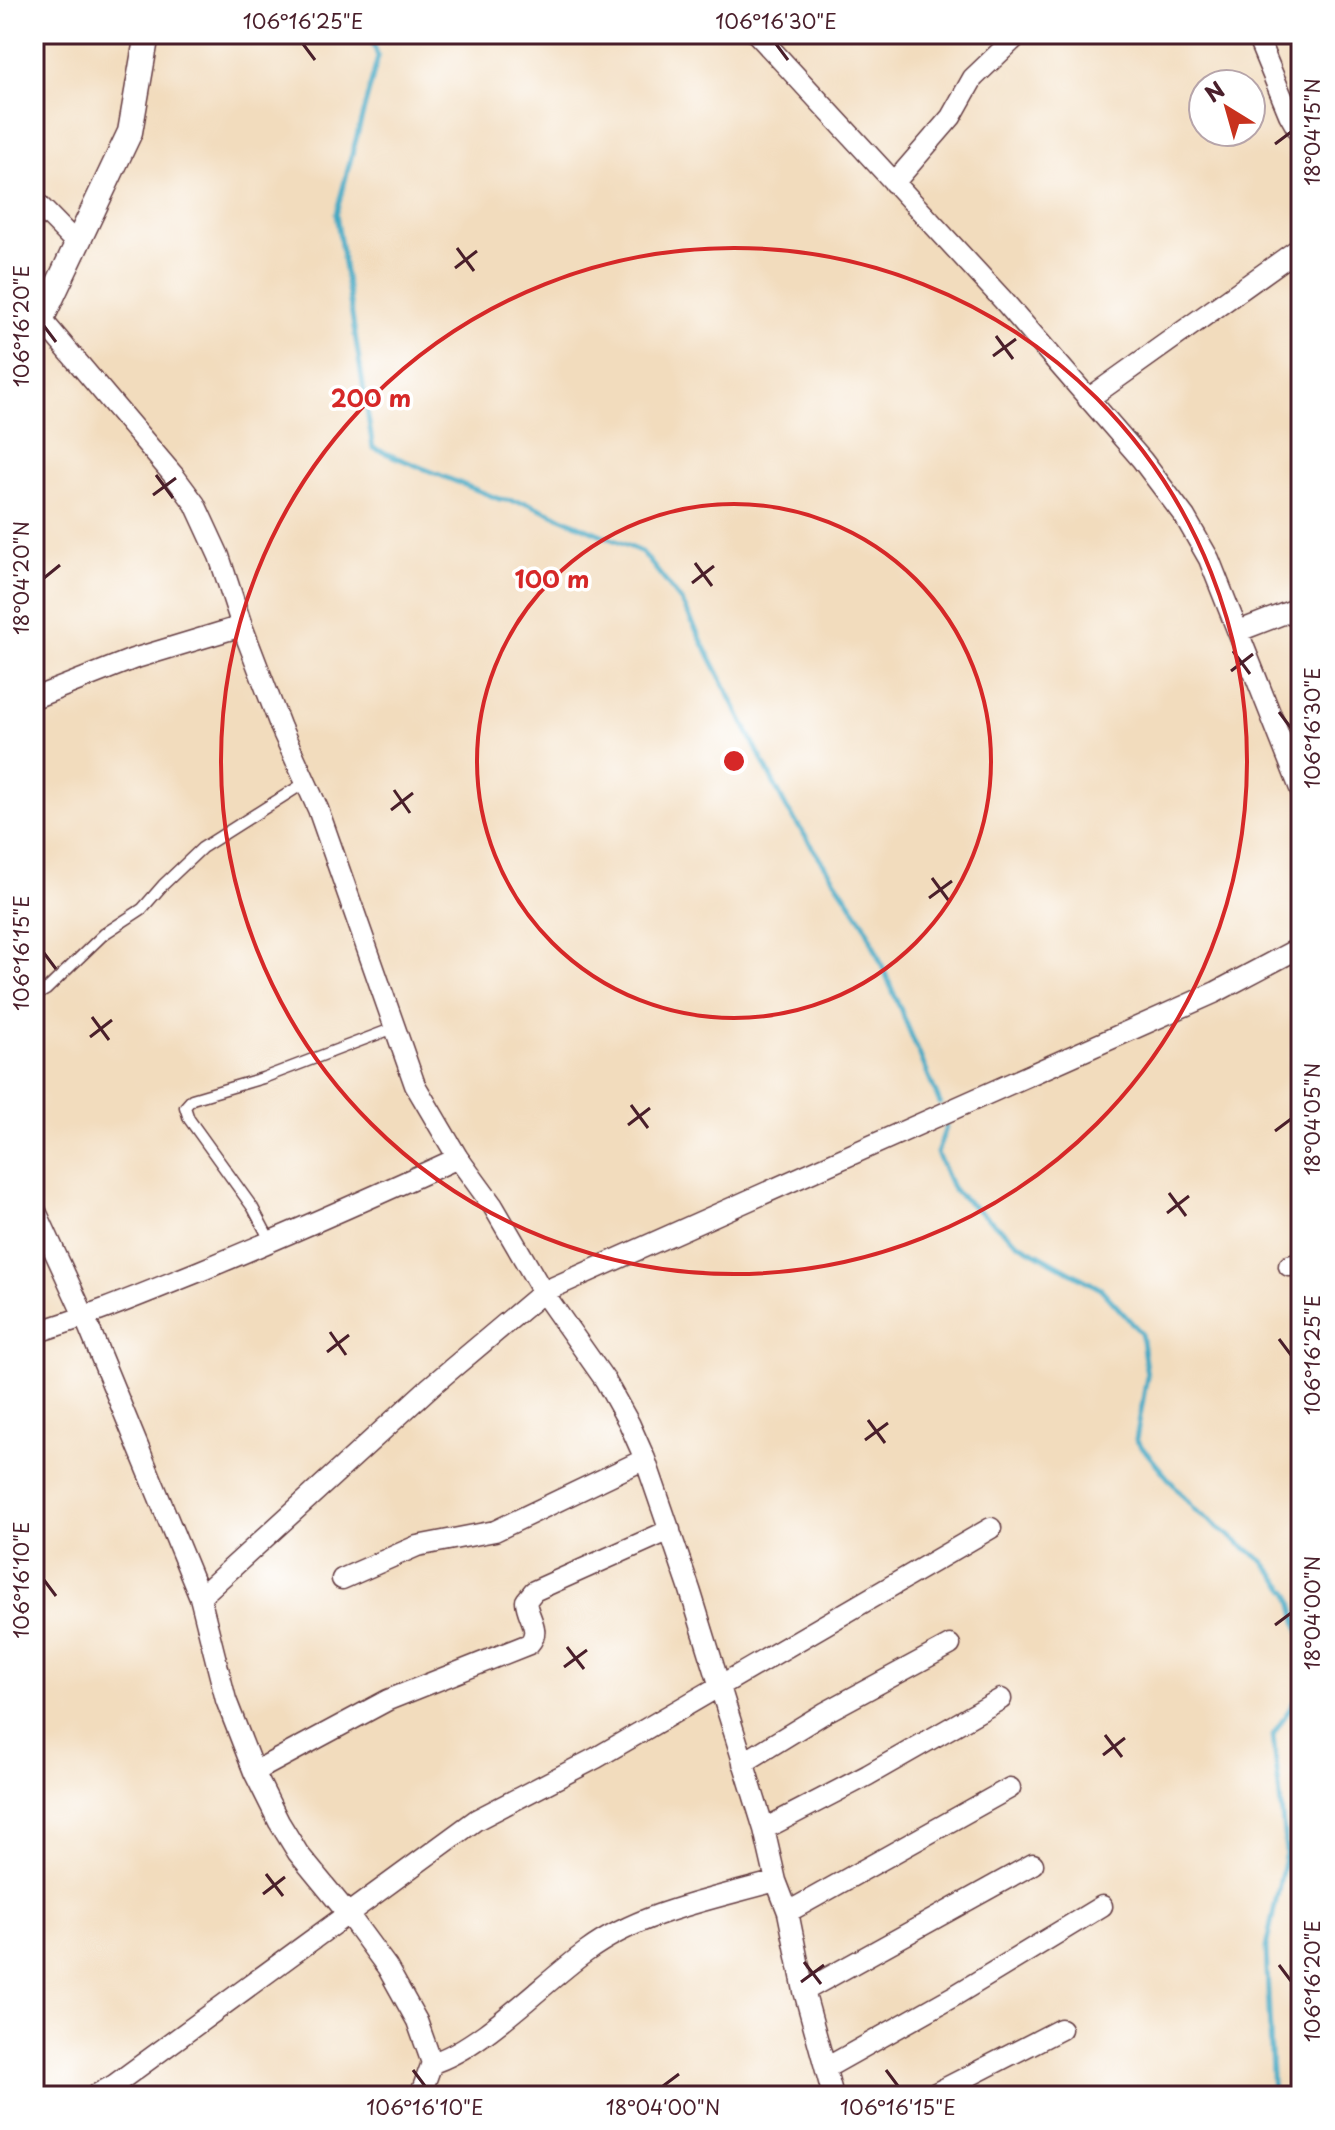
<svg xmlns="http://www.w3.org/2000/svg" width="1335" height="2130" font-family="'Playpen Sans',sans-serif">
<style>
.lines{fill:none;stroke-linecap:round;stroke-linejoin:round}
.stream{stroke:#43a8c3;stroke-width:5}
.service-casing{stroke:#633b41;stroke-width:13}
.minor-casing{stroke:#633b41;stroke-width:23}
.tertiary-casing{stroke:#633b41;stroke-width:27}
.service{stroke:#fff;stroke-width:10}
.minor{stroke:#fff;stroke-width:20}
.tertiary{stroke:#fff;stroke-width:24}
.ticks{fill:none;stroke:#4a1f2b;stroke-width:3}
.ring{fill:none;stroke:#d62828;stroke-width:4}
.centre{fill:#d62828;stroke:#fff;stroke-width:4}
.ring-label{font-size:24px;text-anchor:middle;font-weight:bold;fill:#d62828;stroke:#fff;stroke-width:7;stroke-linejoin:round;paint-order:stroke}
.neatline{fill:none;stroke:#4a1f2b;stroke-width:3}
.ticks-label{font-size:20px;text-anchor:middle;fill:#4a1f2b}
</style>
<rect width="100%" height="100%" fill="#fff"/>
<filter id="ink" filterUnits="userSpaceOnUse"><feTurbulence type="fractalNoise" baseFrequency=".0125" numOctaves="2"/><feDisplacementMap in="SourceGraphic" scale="16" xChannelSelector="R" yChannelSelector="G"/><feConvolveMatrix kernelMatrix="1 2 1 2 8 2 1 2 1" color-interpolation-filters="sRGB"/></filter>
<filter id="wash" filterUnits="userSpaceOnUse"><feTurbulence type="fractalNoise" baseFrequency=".006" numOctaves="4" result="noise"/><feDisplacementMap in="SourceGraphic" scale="32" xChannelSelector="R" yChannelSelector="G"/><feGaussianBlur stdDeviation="1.8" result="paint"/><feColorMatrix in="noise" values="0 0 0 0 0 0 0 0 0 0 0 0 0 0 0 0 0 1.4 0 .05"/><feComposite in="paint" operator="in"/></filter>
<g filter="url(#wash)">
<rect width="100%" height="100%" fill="#f2dcbd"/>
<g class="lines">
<path class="stream" d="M370,34L378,57L336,214L373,448L499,499L527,503L642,552L682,602L787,809L864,923L940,1103
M946,1127L937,1153L953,1190L1018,1243L1101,1289L1141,1333L1147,1376L1136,1440L1194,1509L1264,1562L1290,1594L1301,1636
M1273,2096L1266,1948L1286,1852L1273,1735L1301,1691"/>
</g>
</g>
<g filter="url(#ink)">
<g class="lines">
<g class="service-casing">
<path id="service" d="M34,997L46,990L104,934L142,909L163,885L202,848L306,782
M271,1242L253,1208L189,1119L185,1107L192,1099L263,1078L394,1028"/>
</g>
<g class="minor-casing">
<path id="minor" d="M757,34L1003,300L1142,460L1185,517L1209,559L1301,791
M1256,34L1289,114L1301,135
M894,183L951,117L973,78L1019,34
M34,200L77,244
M42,320L175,477L195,504L219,556L242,626L281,728L318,809L415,1085L458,1158L493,1206L543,1292L605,1380L629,1423L645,1459L690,1590L764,1829L776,1881L788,1912L804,1991L833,2096
M1088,399L1301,247
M1239,631L1301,607
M34,698L133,659L242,626
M34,1207L85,1318L200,1597L226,1700L254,1772L279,1822L298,1853L348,1914L387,1967L417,2021L432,2063L420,2096
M1289,1266L1301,1263
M34,1333C91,1316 145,1293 200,1271C287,1235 373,1197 458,1158
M342,1579L417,1546L495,1531L645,1459
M200,1597L430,1387L543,1292L1216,992L1301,947
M743,1763L826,1712L950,1645
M254,1772L388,1700L529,1644C542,1630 527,1617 526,1601L534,1591L670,1530
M764,1829L868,1775L1001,1699
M788,1912L1010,1788
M804,1991L1033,1864
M432,2063C480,2049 544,1982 586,1952C640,1912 713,1899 776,1881
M826,2068L954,1996L1102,1906
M94,2096L114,2085L476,1820L596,1758L991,1528
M930,2096L1061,2029"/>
</g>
<g class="tertiary-casing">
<path id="tertiary" d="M34,335L130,132L147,34"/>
</g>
<use href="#service" class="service"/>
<use href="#minor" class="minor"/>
<use href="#tertiary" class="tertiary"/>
</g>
</g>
<path class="ticks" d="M303,44L315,60M776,44L788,60M1275,144L1291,132M457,248L474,271M455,268L477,251M44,326L56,342M996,336L1013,359M993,356L1016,339M156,475L173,498M153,495L176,478M695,563L712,586M44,578L60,565M692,583L714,566M1233,651L1250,674M1231,671L1253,654M1279,712L1291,728M394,790L410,813M391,810L413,793M932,878L949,901M929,898L952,881M44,953L56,969M92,1017L109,1040M90,1037L112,1020M631,1105L648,1128M628,1125L650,1108M1275,1131L1291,1119M1169,1193L1186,1216M1167,1213L1189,1196M330,1332L346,1355M1279,1339L1291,1355M327,1352L349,1335M868,1420L885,1443M865,1440L888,1423M44,1580L56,1596M1275,1625L1291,1613M567,1647L584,1669M564,1667L587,1650M1105,1735L1122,1757M1103,1755L1125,1738M266,1874L283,1896M263,1894L285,1877M804,1962L821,1984M1279,1965L1291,1981M801,1982L824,1965M413,2070L425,2086M886,2070L898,2086M663,2086L679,2074"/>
<g class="ring">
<circle cx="734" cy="761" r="257"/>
<circle cx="734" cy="761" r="513"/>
</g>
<circle cx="734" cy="761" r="12" class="centre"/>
<g class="ring-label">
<text x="371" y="407">200 m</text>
<text x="552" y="588">100 m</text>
</g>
<rect width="1335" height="2130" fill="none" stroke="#fff" stroke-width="88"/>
<g transform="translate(1227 108) rotate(323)"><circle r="38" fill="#ffffff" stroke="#b7a5aa" stroke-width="2"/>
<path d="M0-6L14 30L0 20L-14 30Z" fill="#c8321e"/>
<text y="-12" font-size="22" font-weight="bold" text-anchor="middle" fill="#4a1f2b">N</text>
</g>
<rect x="44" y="44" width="1247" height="2042" class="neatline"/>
<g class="ticks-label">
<text x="303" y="29">106°16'25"E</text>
<text x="776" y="29">106°16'30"E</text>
<text transform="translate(1313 132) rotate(-90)" y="7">18°04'15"N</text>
<text transform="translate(22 326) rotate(-90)" y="7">106°16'20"E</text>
<text transform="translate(22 578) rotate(-90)" y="7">18°04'20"N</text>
<text transform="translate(1313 728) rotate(-90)" y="7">106°16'30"E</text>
<text transform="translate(22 953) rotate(-90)" y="7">106°16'15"E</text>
<text transform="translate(1313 1119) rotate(-90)" y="7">18°04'05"N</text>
<text transform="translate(1313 1355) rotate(-90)" y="7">106°16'25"E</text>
<text transform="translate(22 1580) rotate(-90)" y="7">106°16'10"E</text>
<text transform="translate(1313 1613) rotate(-90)" y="7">18°04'00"N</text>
<text transform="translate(1313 1981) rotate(-90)" y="7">106°16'20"E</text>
<text x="425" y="2115">106°16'10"E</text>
<text x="663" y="2115">18°04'00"N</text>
<text x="898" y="2115">106°16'15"E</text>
</g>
</svg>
